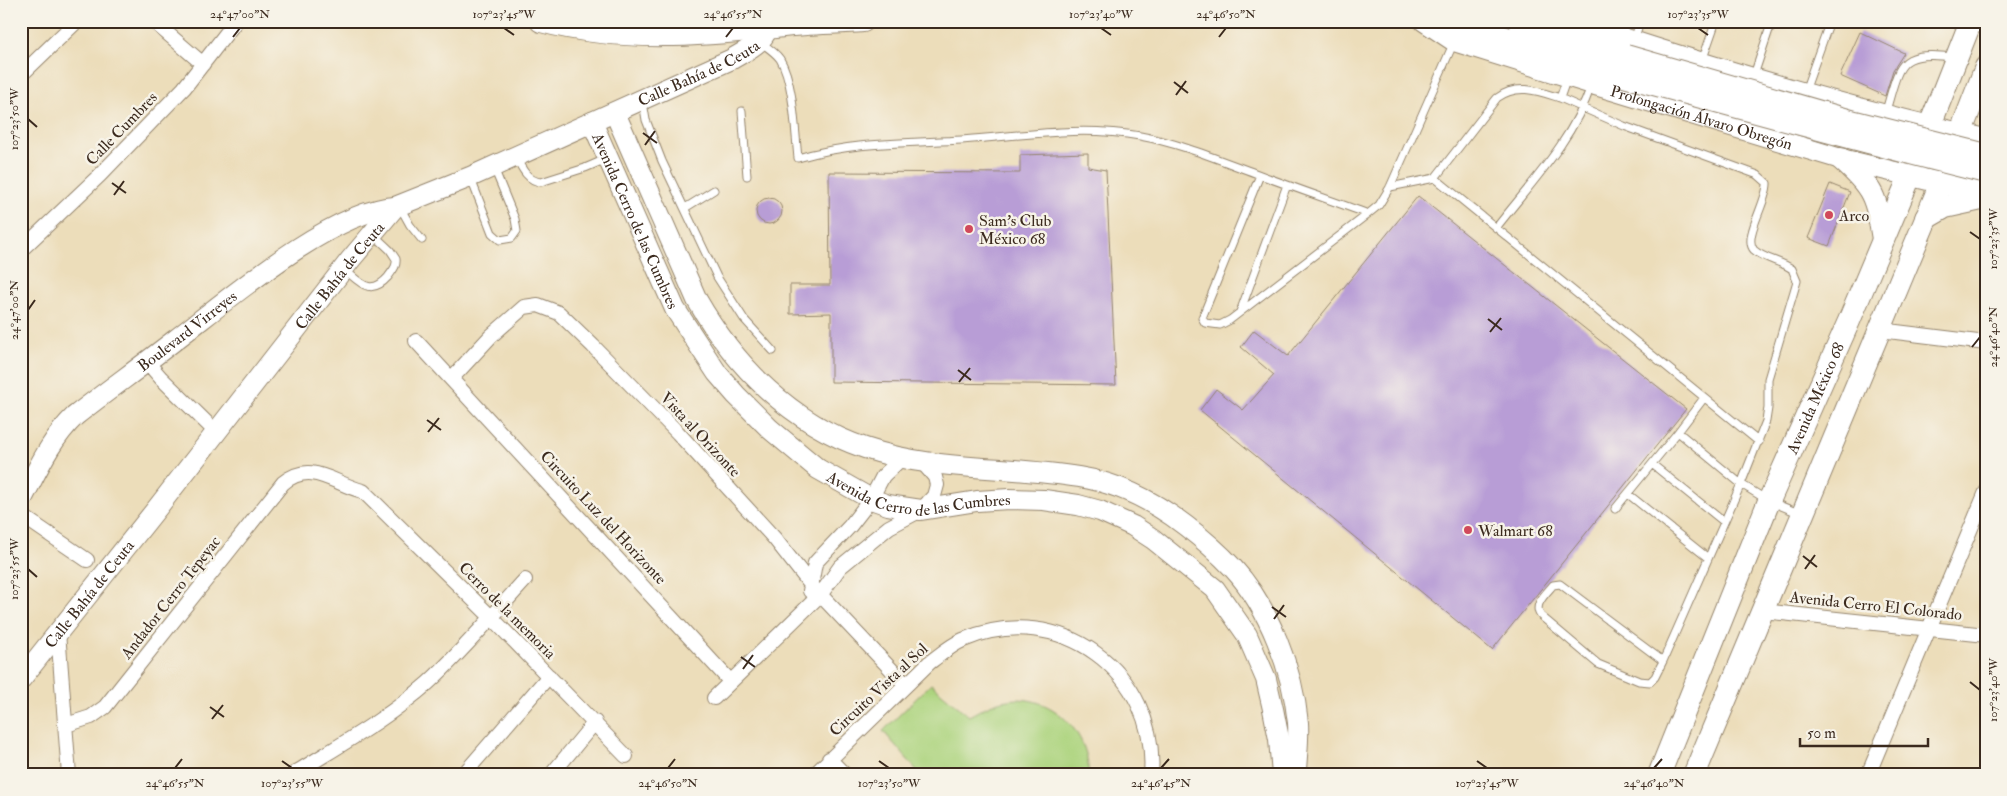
<svg xmlns="http://www.w3.org/2000/svg" width="2007" height="796" font-family="'IM FELL Double Pica',serif">
<style>
.green{fill:#add47f;stroke:#747f4e}
.building{fill:#b89dd6}
.lines{fill:none;stroke-linecap:round;stroke-linejoin:round}
.lane-casing{stroke:#94846c;stroke-width:9}
.street-casing{stroke:#94846c;stroke-width:16}
.secondary-casing{stroke:#94846c;stroke-width:22}
.primary-casing{stroke:#94846c;stroke-width:24}
.lane{stroke:#fff;stroke-width:7}
.street{stroke:#fff;stroke-width:14}
.secondary{stroke:#fff;stroke-width:20}
.primary{stroke:#fff;stroke-width:22}
.primary-bridge-casing{stroke:#94846c;stroke-width:24;stroke-linecap:butt}
.primary-bridge{stroke:#fff;stroke-width:22}
.ticks{fill:none;stroke:#3b2a1e;stroke-width:2}
.poi-dot{fill:#d1495b;stroke:#f7f3e8;stroke-width:2}
.labels{text-anchor:middle;stroke-width:5;stroke-linejoin:round;paint-order:stroke}
.street-label{font-size:16px;fill:#3b2a1e;stroke:#f7f3e8}
.poi-label{font-size:16px;fill:#3b2a1e;stroke:#f7f3e8;text-anchor:start}
.neatline{fill:none;stroke:#3b2a1e;stroke-width:2}
.ticks-label{font-size:12px;text-anchor:middle;fill:#3b2a1e}
</style>
<rect width="100%" height="100%" fill="#f7f3e8"/>
<filter id="ink" filterUnits="userSpaceOnUse"><feTurbulence type="fractalNoise" baseFrequency=".02" numOctaves="2"/><feDisplacementMap in="SourceGraphic" scale="10" xChannelSelector="R" yChannelSelector="G"/><feConvolveMatrix kernelMatrix="1 2 1 2 8 2 1 2 1" color-interpolation-filters="sRGB"/></filter>
<filter id="wash" filterUnits="userSpaceOnUse"><feTurbulence type="fractalNoise" baseFrequency=".0096" numOctaves="4" result="noise"/><feDisplacementMap in="SourceGraphic" scale="20" xChannelSelector="R" yChannelSelector="G"/><feGaussianBlur stdDeviation="1.12" result="paint"/><feColorMatrix in="noise" values="0 0 0 0 0 0 0 0 0 0 0 0 0 0 0 0 0 1.4 0 .05"/><feComposite in="paint" operator="in"/></filter>
<g filter="url(#wash)">
<rect width="100%" height="100%" fill="#ecddba"/>
<path class="green" d="M931,684L969,716C982,709 993,702 1008,700C1051,693 1091,733 1088,775H921L883,731Z"/>
<g id="blocks">
<path class="building" d="M1860,32L1904,53L1893,70L1885,96L1840,76Z
M1088,153V167L1106,170L1116,385L831,382V313L790,314V285H830L829,172L1020,173V155Z
M1830,184L1850,192L1829,246L1808,238Z
M1418,196L1686,409L1492,650L1200,410L1216,389L1243,410L1274,375L1241,347L1254,330L1288,356Z
M756 211a13 13 0 1 1 26 0a13 13 0 1 1-26 0Z"/>
</g>
</g>
<g filter="url(#ink)">
<use href="#blocks" fill-opacity="0" stroke="#94846c" stroke-width="1"/>
<g class="lines">
<g class="lane-casing">
<path id="lane" d="M1634,41L1640,21
M760,42C767,47 775,52 780,59C794,82 795,131 798,158C851,142 907,143 962,140C1021,136 1081,125 1140,136C1179,143 1217,159 1255,173C1292,187 1330,200 1368,214L1379,205L1390,187L1454,42
M1702,61L1716,21
M1567,78L1560,98C1538,91 1517,83 1497,98L1435,178L1759,442
M1753,78L1772,21
M1805,91L1830,21
M1560,98L1624,126L1758,175L1767,183C1768,201 1742,238 1754,250C1764,259 1781,261 1792,269L1797,281L1768,379V408L1766,421L1741,484L1769,501L1801,514
M643,102L646,120L662,161L717,277L744,319L773,351
M742,111L747,176
M1885,114C1900,65 1896,50 1954,57
M517,159C522,169 528,181 541,182L585,168L606,159
M1260,175L1202,318L1205,323L1220,325L1230,320L1368,214
M471,179L492,233L500,240L512,238L517,231L515,219L494,168
M1390,187L1435,178
M400,207L410,225L422,240
M685,208L714,190
M1496,228C1531,183 1573,140 1591,86
M344,269C360,282 370,297 388,277C392,271 397,267 396,259L390,250L373,234
M1240,312L1287,185
M1652,464L1724,522
M1628,494L1708,558
M1615,509L1678,432L1704,398
M1663,661L1560,584L1553,585C1546,594 1532,605 1541,616L1598,664L1639,681L1650,682L1655,677L1663,661L1741,484L1678,432"/>
</g>
<g class="street-casing">
<path id="street" d="M153,21L203,64
M21,75L77,21
M21,250L100,175L184,88L236,21
M1880,330L1986,343
M416,341L730,681
M147,362L161,378L216,432
M452,378L491,336L524,307L538,305L559,313L593,346L678,433L775,539L811,585L906,685
M21,515L87,560
M810,591L815,563L850,526L871,499L883,476L901,459
M1762,611L1986,635
M58,632L69,775
M714,698L821,594L840,567L889,527L921,510L934,496L937,485L935,477L922,462
M66,725L91,717L105,707L283,483C312,459 335,485 363,491L491,617L626,756
M829,759L845,775
M292,775C338,746 387,719 428,683C463,651 493,615 525,580
M463,775L549,676
M551,775L595,722
M814,775L929,663C940,655 951,645 963,640C1059,599 1159,672 1151,775
M1868,775L1986,492"/>
</g>
<g class="secondary-casing">
<g id="secondary">
<path id="s1" d="M1424,21L1454,41L1592,84L1841,159L1986,194"/>
<path d="M1571,21C1707,66 1845,108 1986,139"/>
<path d="M615,113L697,300C735,366 791,423 865,448C936,472 1007,465 1079,477C1118,483 1155,502 1186,526C1203,539 1219,553 1233,568C1269,607 1293,671 1298,723C1299,738 1297,754 1296,770L1294,775"/>
<path id="s2" d="M592,122L675,309L717,373L736,395L770,429L818,469L871,499L888,505L921,510L977,501L1009,499L1044,500L1078,505L1100,511L1133,526L1153,539L1215,589L1247,635L1266,679L1273,709L1279,739L1282,775"/>
<path id="s3" d="M21,501C37,471 50,440 75,416C108,390 142,366 175,340C226,301 332,210 395,207"/>
<path id="s4" d="M21,679L158,507L351,259L395,207L470,177L732,59C747,50 768,41 769,21"/>
</g>
</g>
<g class="primary-casing">
<g id="primary">
<path d="M541,21C621,42 702,36 783,26C809,23 836,23 863,21"/>
<path d="M1449,21L1460,23L1620,75"/>
<path d="M1519,21L1626,56"/>
<path d="M1841,159C1874,188 1876,197 1883,239"/>
<path d="M1926,218L1945,207L1986,198"/>
<path id="s5" d="M1659,775L1769,501L1849,321L1910,176L1971,21"/>
<path d="M1694,775L1941,183L1986,67"/>
</g>
</g>
<use href="#lane" class="lane"/>
<use href="#street" class="street"/>
<use href="#secondary" class="secondary"/>
<use href="#primary" class="primary"/>
<g class="primary-bridge-casing">
<path id="primary-bridge" d="M1626,56L1855,122L1986,155
M1620,75C1742,108 1863,142 1986,172"/>
</g>
<use href="#primary-bridge" class="primary-bridge"/>
</g>
</g>
<path class="ticks" d="M504,28L514,35M1101,28L1111,35M1698,28L1708,35M233,37L240,28M726,37L733,28M1219,37L1226,28M1174,82L1188,93M1176,95L1186,81M28,119L37,127M643,133L657,143M645,145L655,131M112,183L126,193M114,195L124,181M1970,232L1980,239M28,310L35,300M1488,319L1502,330M1490,332L1501,318M1972,347L1980,337M958,370L971,380M959,382L970,368M427,420L441,430M428,432L439,418M1803,556L1817,567M28,569L37,577M1805,569L1815,555M1272,607L1286,617M1274,619L1284,605M741,657L755,667M743,669L753,655M1970,682L1980,690M210,707L224,717M212,719L223,705M282,761L292,768M879,761L889,768M1477,761L1487,768M175,768L182,759M668,768L675,759M1161,768L1169,759M1654,768L1662,759"/>
<g class="poi-dot">
<circle cx="1829" cy="215" r="5"/>
<circle cx="969" cy="229" r="5"/>
<circle cx="1468" cy="530" r="5"/>
</g>
<g class="labels">
<g class="street-label">
<text dy="6" stroke="none"><textPath href="#s4" startOffset="934">Calle Bahía de Ceuta</textPath></text>
<text dy="6" stroke="none"><textPath href="#s1" startOffset="295">Prolongación Álvaro Obregón</textPath></text>
<text transform="translate(121 128) rotate(-46)" y="6">Calle Cumbres</text>
<text dy="6" stroke="none"><textPath href="#s2" startOffset="108">Avenida Cerro de las Cumbres</textPath></text>
<text dy="6" stroke="none"><textPath href="#s4" startOffset="514">Calle Bahía de Ceuta</textPath></text>
<text dy="6" stroke="none"><textPath href="#s3" startOffset="242">Boulevard Virreyes</textPath></text>
<text dy="6" stroke="none"><textPath href="#s5" startOffset="408">Avenida México 68</textPath></text>
<text transform="translate(701 434) rotate(47)" y="6">Vista al Orizonte</text>
<text dy="6" stroke="none"><textPath href="#s2" startOffset="528">Avenida Cerro de las Cumbres</textPath></text>
<text transform="translate(604 517) rotate(47)" y="6">Circuito Luz del Horizonte</text>
<text dy="6" stroke="none"><textPath href="#s4" startOffset="109">Calle Bahía de Ceuta</textPath></text>
<text transform="translate(170 597) rotate(-52)" y="6">Andador Cerro Tepeyac</text>
<text transform="translate(1876 605) rotate(6)" y="6">Avenida Cerro El Colorado</text>
<text transform="translate(508 610) rotate(45)" y="6">Cerro de la memoria</text>
<text transform="translate(878 689) rotate(-43)" y="6">Circuito Vista al Sol</text>
</g>
<g class="poi-label">
<text x="1839" y="221">Arco</text>
<text x="979" y="226">Sam's Club<tspan x="979" dy="18">México 68</tspan></text>
<text x="1478" y="536">Walmart 68</text>
</g>
</g>
<rect width="2007" height="796" fill="none" stroke="#f7f3e8" stroke-width="55"/>
<path d="M1800 738v8h128v-8" fill="none" stroke="#3b2a1e" stroke-width="2.5"/>
<text x="1807" y="738" font-size="15" fill="#3b2a1e" stroke="#f7f3e8" stroke-width="4" paint-order="stroke">50 m</text>
<rect x="28" y="28" width="1952" height="740" class="neatline"/>
<g class="ticks-label">
<text x="240" y="18">24°47'00"N</text>
<text x="504" y="18">107°23'45"W</text>
<text x="733" y="18">24°46'55"N</text>
<text x="1101" y="18">107°23'40"W</text>
<text x="1226" y="18">24°46'50"N</text>
<text x="1698" y="18">107°23'35"W</text>
<text transform="translate(14 119) rotate(-90)" y="4">107°23'50"W</text>
<text transform="translate(1993 239) rotate(-90)" y="4">107°23'35"W</text>
<text transform="translate(14 310) rotate(-90)" y="4">24°47'00"N</text>
<text transform="translate(1993 337) rotate(-90)" y="4">24°46'40"N</text>
<text transform="translate(14 569) rotate(-90)" y="4">107°23'55"W</text>
<text transform="translate(1993 690) rotate(-90)" y="4">107°23'40"W</text>
<text x="175" y="787">24°46'55"N</text>
<text x="292" y="787">107°23'55"W</text>
<text x="668" y="787">24°46'50"N</text>
<text x="889" y="787">107°23'50"W</text>
<text x="1161" y="787">24°46'45"N</text>
<text x="1487" y="787">107°23'45"W</text>
<text x="1654" y="787">24°46'40"N</text>
</g>
</svg>
